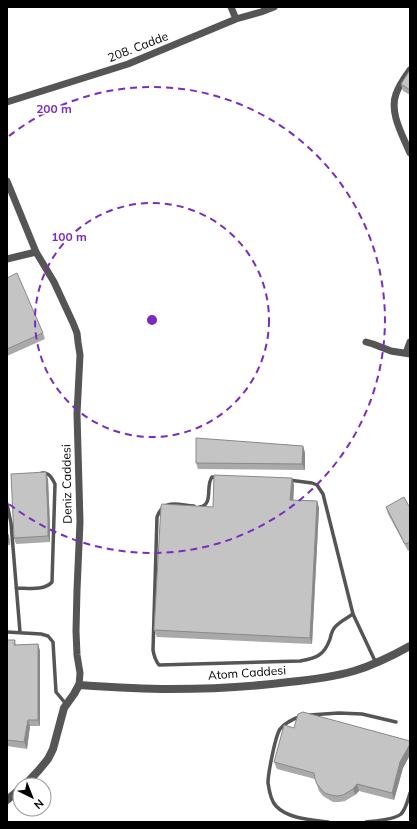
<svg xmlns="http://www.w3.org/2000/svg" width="417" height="829" font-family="Mulish,sans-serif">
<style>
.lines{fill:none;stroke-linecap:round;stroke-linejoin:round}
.service{stroke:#555;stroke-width:3.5}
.minor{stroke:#555;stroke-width:7}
.tertiary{stroke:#555;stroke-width:8}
.wall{fill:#a9a9a9}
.shaded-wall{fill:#898989}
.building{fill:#c4c4c4;stroke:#898989}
.ring{fill:none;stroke:#7b2cbf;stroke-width:2;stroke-dasharray:7 5}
.labels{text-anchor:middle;stroke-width:3;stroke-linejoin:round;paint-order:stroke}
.street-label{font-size:12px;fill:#000;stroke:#fff}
.centre{fill:#7b2cbf;stroke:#fff;stroke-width:2}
.ring-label{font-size:12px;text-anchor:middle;font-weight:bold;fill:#7b2cbf;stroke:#fff;stroke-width:3;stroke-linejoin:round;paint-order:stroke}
</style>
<rect width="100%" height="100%" fill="#fff"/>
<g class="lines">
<path class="service" d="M289,480L312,483L317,485L323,494L353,614L376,663
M7,504L11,523L20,632
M194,506C178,505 164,498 157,517L153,650C154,656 155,660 159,665L300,661C316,658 324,656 330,639C331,635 332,630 335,627C339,622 347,618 353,614
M200,507C214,504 205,486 212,477L219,478
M16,588C28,588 44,591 52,582L55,484C52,478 49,472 42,473
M7,632L41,634L48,636L53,642L56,692L66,704
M309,715L339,713L362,714L396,722
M301,716C293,719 285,723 280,729C275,737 268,774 268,783C269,790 271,801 276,806C288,819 312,820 328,822
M366,822C375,821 394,820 401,814C406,809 408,799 410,793"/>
<path class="minor" d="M231,7L236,19
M410,70C405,77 399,85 396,94C389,113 403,136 410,153
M7,102L128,64L236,19L261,12L274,7
M7,181L36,252L54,282L73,323L77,333L78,342L80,355L77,414L80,522L77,590L76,631L77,655L80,673L79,685
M7,259L36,252
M366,342L373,344L391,351L410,354
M406,353L410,342"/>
<path class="tertiary" d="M25,785L39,770L48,759L53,749L64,708L74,694L79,685C109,687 140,689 170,689C210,689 249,687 289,682C310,680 333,677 354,671C374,665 392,656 410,646
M7,800L20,789"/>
</g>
<path class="wall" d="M410,70V95L403,91L401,84Z
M7,278L43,333L45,339L7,356Z
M303,446L305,453V470L198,469L196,463Z
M292,478L294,485L293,500L317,501L319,508L312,644L157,637L154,630Z
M48,479L50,526V542L16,544L14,538Z
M386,507L410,508V550L408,551L388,514Z
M7,531L9,536L10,545H7Z
M7,640H15L16,645L38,644L40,651V726H30L27,749L7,746Z
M294,728L410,741V755L403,768L394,800L359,791L355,795L345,801L339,802H333L323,796L319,791L315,779L277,769L274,762Z"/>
<path class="shaded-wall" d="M303,446L305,453V470L302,464Z
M46,472L48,479L50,526V542L48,536Z
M292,478L294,485L293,506L290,500Z
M317,501L319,508L312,644L310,638Z
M7,531L9,536L10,545L7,538Z
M38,644L40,651V726L38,720Z
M28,720L30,726L27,749L24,742Z
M410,744V755L403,768L394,800L392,793L400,762Z
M357,784L359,791L355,795L353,789Z"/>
<path class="building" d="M410,70V90L401,84Z
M17,273L43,333L7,349V278Z
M196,438L303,446L302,464L196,463Z
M46,472L48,520V536L14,538L11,474Z
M214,475L292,478L290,500L317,501L310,638L154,630L161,506L162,504L213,507Z
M404,497L410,508V542L405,544L386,507Z
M7,640H15L14,645L38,644V720H28L24,742L7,740Z
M303,712L410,741V744L400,762L392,793L357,784L353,789L343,795L337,796L331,795L325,793L321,789L317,784L315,779L314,773L274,762L284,725L294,728L298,714Z"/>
<g class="ring">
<circle cx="152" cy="320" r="117"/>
<path d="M9 136A233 233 0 1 1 9 504"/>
</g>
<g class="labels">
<g class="street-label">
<text transform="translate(138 47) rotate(-21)" y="4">208. Cadde</text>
<text transform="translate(67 484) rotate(-91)" y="4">Deniz Caddesi</text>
<text transform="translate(247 673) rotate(-4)" y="4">Atom Caddesi</text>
</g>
</g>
<circle cx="152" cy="320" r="6" class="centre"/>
<g class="ring-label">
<text x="54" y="113">200 m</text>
<text x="69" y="241">100 m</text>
</g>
<rect width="417" height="829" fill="none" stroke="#000000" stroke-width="16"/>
<g transform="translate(32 797) rotate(137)"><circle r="19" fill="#ffffff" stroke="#999999"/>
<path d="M0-3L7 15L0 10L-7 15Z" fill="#000000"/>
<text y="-6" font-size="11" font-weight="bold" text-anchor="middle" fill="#000000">N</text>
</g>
</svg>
